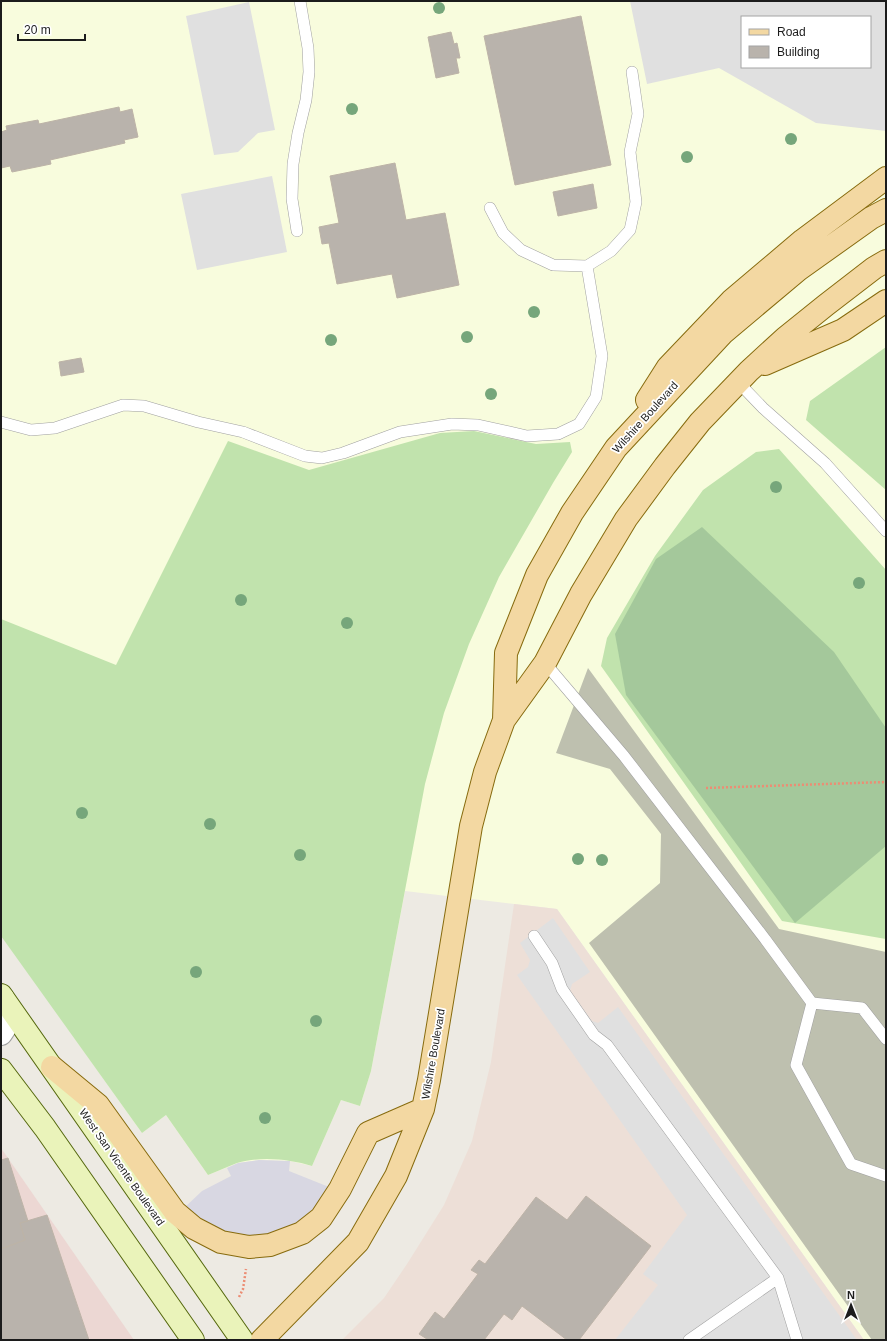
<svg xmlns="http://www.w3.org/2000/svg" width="887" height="1341" font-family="Arial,sans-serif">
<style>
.commercial{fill:#ecd7d3}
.education{fill:#f8fcdd;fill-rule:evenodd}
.military{fill:#eddfd7}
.construction{fill:#bec0af}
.grass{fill:#c1e3ad}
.forest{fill:#a4c89b}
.parking{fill:#e0e0e0;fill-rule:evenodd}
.plaza{fill:#d8d7e2}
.building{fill:#b9b3ac;stroke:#bdb3a7}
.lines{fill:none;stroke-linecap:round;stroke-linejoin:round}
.service-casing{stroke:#a0a0a0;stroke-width:12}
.minor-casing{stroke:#a0a0a0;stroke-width:24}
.secondary-casing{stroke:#55680e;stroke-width:24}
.primary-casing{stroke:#876b0e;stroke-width:24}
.path{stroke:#ec8d74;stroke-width:2.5;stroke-dasharray:2 2;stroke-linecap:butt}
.service{stroke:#fff;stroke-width:11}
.minor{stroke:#fff;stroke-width:22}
.secondary{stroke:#eaf3ba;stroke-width:22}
.primary{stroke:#f3d8a2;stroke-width:22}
.tree{fill:#76a67b}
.labels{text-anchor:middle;stroke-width:3.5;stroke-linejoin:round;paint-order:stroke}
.street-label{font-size:11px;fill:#1c1c1c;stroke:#fff}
</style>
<rect width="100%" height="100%" fill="#edeae3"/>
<path class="commercial" d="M1,1148L134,1340H1Z"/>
<path class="education" d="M1,1H886V1340H864L557,909L405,891L371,1071L360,1106L341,1100L312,1166L290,1161L259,1160L238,1163L208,1175L166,1115L142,1133L1,935ZM742,17H870V67H742Z"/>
<path class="military" d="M514,904L557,909L864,1340H342L384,1298L407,1264L444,1205L472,1141L491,1062Z"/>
<path class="construction" d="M588,668L779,929L886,952V1340H872L589,943L660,883L661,834L610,769L556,753Z"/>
<path class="grass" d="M886,347V490L806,420L810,401Z
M474,431L536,444L570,442L572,452L553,483L499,577L469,644L444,713L425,784L371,1071L360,1106L341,1100L312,1166C289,1159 261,1156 237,1163C227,1167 218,1171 208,1175L166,1115L142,1133L1,936V619L116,665L228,441L309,470L440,433Z
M779,449L886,570V939L782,921L601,666L607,638L655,556L703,490L756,452Z"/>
<path class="forest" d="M702,527L834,652L886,728V846L795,923L626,695L615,634L656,559Z"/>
<path class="parking" d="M630,1H886V131L816,123L719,68L647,84ZM742,17H870V67H742Z
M249,2L275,130L258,133L238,152L214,155L186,16Z
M272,176L287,252L197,270L181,194Z
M553,918L590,972L572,984L570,991L592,1021L598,1023L618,1007L857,1340H615L658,1285L643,1274L687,1215L517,975L528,967L530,960L520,943Z"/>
<path class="plaza" d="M259,1160L290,1161L289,1171L334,1189L314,1216L260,1239L228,1236L183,1209L202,1191L231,1176L227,1168L238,1163Z"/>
<path class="building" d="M581,16L611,165L515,185L484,36Z
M451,32L454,44L457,43L460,58H456L459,73L436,78L428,37Z
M119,107L120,112L132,109L138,137L124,140L125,143L50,160L51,164L12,172L10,166L1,168V132L7,130L6,126L38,120L39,124Z
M395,163L406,220L445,213L459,285L397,298L392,274L337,284L329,243L322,244L319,227L339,223L330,176Z
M593,184L597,208L558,216L553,192Z
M81,358L84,372L61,376L59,362Z
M8,1158L28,1221L20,1223L25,1240L1,1249V1160Z
M586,1196L651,1246L579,1340H567L522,1306L512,1320L504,1314L484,1340H426L427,1339L419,1334L435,1312L444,1319L478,1274L471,1270L479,1260L485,1264L536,1197L567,1220Z
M47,1215L89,1340H1V1249L25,1240L20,1223Z"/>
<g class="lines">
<g class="service-casing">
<path id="service" d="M490,208L503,233L521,250L553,265L587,266
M297,231L292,199L293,164L298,133L306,100L309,72L308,48L300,1
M738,382L763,408L825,463L886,531
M1,422L31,430L55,428L123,405L144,406L198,422L243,432L305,456L322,458L343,453L400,432L452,424L478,425L527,436L558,434L579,424L596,397L602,356L587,266L611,251L630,230L636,202L630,152L638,114L632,72
M545,663L624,756L765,939L812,1003L862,1008L886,1039
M534,936L552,963L562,989L594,1035L607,1045L778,1278L797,1340
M812,1003L796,1065L851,1164L886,1176
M689,1340L778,1278"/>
</g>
<g class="minor-casing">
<path id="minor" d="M1,1034L5,1028L3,998"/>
</g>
<g class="secondary-casing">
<path id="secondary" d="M1,995L242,1340
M1,1070L45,1128L193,1340"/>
</g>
<g class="primary-casing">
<path id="primary" d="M765,364L843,330L886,301
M647,400L668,367L731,301L803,240L886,178
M504,720L506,653L537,575L572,513L616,448L723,333L798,270L871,218L886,210
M52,1067L98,1105L175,1212L194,1228L221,1242L249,1247L270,1245L302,1233L321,1218L340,1189L368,1133L423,1109
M262,1340L358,1242L396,1176L423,1109L429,1080L471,826L485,772L504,720L545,663L581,594L626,519L665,466L700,422L749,371L785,338L826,305L874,268L886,261"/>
</g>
<path class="path" d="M706,788L886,782
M239,1297L243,1289L246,1269"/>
<use href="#service" class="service"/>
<use href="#minor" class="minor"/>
<use href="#secondary" class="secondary"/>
<use href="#primary" class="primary"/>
</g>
<g class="tree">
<circle cx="439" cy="8" r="6"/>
<circle cx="352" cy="109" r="6"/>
<circle cx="791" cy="139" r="6"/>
<circle cx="687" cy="157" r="6"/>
<circle cx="534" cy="312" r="6"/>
<circle cx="467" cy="337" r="6"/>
<circle cx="331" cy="340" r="6"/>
<circle cx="491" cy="394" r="6"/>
<circle cx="776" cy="487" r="6"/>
<circle cx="859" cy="583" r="6"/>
<circle cx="241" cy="600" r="6"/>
<circle cx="347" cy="623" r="6"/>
<circle cx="82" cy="813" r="6"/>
<circle cx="210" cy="824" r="6"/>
<circle cx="300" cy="855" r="6"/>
<circle cx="578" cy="859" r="6"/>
<circle cx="602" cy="860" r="6"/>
<circle cx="196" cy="972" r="6"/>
<circle cx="316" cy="1021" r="6"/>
<circle cx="265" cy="1118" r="6"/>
</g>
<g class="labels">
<g class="street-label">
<text transform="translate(645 417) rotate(-48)" y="4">Wilshire Boulevard</text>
<text transform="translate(433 1054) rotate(-80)" y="4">Wilshire Boulevard</text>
<text transform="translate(122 1167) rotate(55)" y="4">West San Vicente Boulevard</text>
</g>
</g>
<rect width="887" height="1341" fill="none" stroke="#1c1c1c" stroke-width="4"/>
<rect x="741" y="16" width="130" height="52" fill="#ffffff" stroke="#a4a4a4"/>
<rect x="749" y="29" width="20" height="6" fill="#f3d8a2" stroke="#a4a4a4"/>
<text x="777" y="36" font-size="12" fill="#1c1c1c">Road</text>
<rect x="749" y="46" width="20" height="12" fill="#b9b3ac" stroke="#a4a4a4"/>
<text x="777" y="56" font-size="12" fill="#1c1c1c">Building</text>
<g transform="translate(851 1305)" stroke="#ffffff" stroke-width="3" paint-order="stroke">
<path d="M0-3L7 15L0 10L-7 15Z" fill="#1c1c1c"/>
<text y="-6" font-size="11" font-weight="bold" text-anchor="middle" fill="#1c1c1c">N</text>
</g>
<path d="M18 34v6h67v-6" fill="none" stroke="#1c1c1c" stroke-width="2"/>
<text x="24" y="34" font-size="12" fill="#1c1c1c" stroke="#ffffff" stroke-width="3" paint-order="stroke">20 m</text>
</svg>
